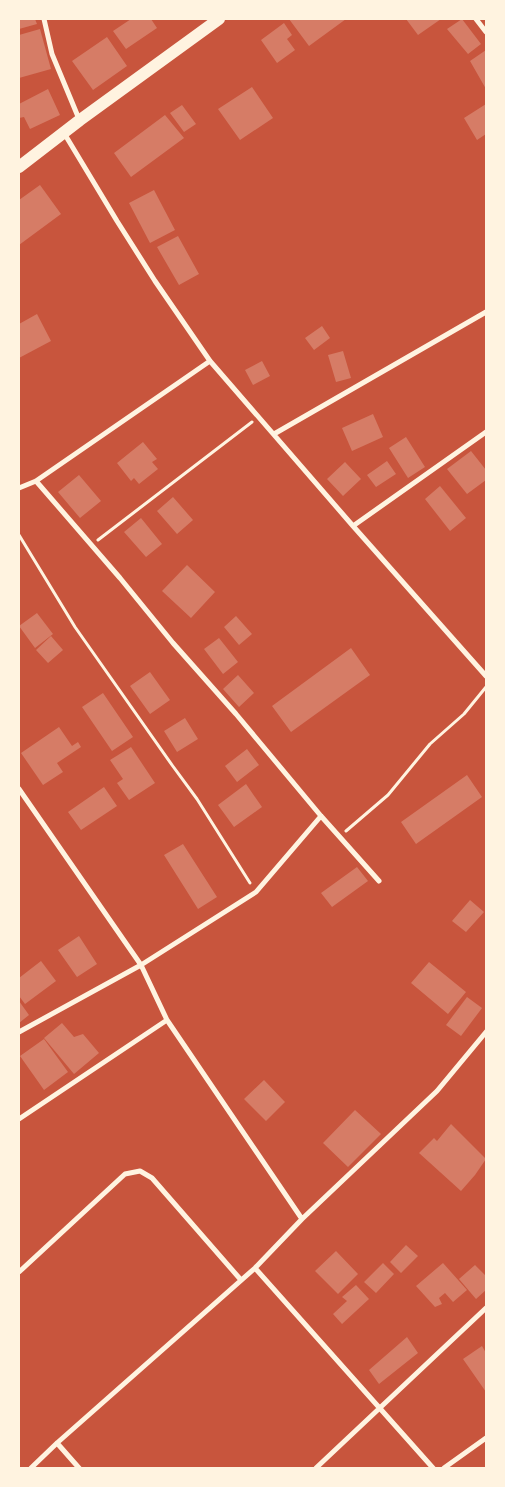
<svg xmlns="http://www.w3.org/2000/svg" width="505" height="1487" font-family="Mulish,sans-serif">
<style>
.building{fill:#d67c66}
.lines{fill:none;stroke-linecap:round;stroke-linejoin:round}
.path{stroke:#fff3e0;stroke-width:3}
.minor{stroke:#fff3e0;stroke-width:5}
.trunk{stroke:#fff3e0;stroke-width:12}
</style>
<rect width="100%" height="100%" fill="#c8553d"/>
<path class="building" d="M19,19H35L37,24L19,29Z
M131,19H151L157,28L126,49L113,31Z
M289,19H346L309,46Z
M406,19H441L418,35Z
M462,19L481,44L468,54L447,29Z
M284,23L292,35L287,39L295,50L277,63L261,40Z
M40,29L51,69L19,78V35Z
M107,37L127,66L93,90L72,61Z
M486,50V89L470,61Z
M252,87L273,118L240,140L218,109Z
M48,89L60,115L30,129L24,117L19,118V104Z
M486,104V134L477,140L464,118Z
M182,105L196,124L184,132L170,113Z
M165,115L184,138L131,177L114,153Z
M40,185L61,214L19,245V200Z
M154,190L175,230L150,243L129,203Z
M178,236L199,274L179,285L157,247Z
M37,314L51,341L19,358V324Z
M322,326L330,338L314,350L305,338Z
M343,351L351,378L336,382L328,355Z
M262,361L270,376L253,385L245,370Z
M373,414L383,437L352,451L342,428Z
M406,437L425,467L408,478L389,448Z
M143,442L157,459L152,462L158,469L139,484L134,478L131,481L117,463Z
M471,451L486,470V480L467,494L447,469Z
M387,461L396,474L376,487L367,475Z
M345,462L361,479L343,496L327,479Z
M79,475L101,501L80,518L58,492Z
M440,486L466,518L450,531L425,499Z
M173,497L193,520L177,534L157,511Z
M141,518L162,544L146,557L124,532Z
M187,565L215,592L191,618L162,591Z
M37,613L53,634L35,648L19,626Z
M236,616L252,634L239,645L224,627Z
M51,636L63,650L48,663L36,650Z
M219,638L238,662L223,674L204,649Z
M351,648L370,675L291,732L272,706Z
M150,672L170,700L150,714L130,686Z
M238,675L254,693L239,707L223,689Z
M103,693L133,737L112,751L82,707Z
M185,718L198,739L177,752L164,731Z
M59,727L72,746L78,742L81,747L57,763L63,772L43,785L21,753Z
M131,747L155,783L129,800L117,783L123,779L110,760Z
M247,749L259,765L237,782L225,766Z
M467,775L482,797L416,844L401,822Z
M246,784L262,807L234,827L218,805Z
M104,787L117,806L81,830L68,812Z
M183,844L217,897L198,909L164,855Z
M357,867L368,881L332,907L321,893Z
M470,900L484,912L466,932L452,921Z
M79,936L97,964L77,977L58,950Z
M41,961L56,981L25,1004L19,996V978Z
M429,962L466,992L448,1014L411,983Z
M467,997L482,1008L461,1036L446,1025Z
M19,1001L29,1015L19,1023Z
M62,1023L74,1037L83,1034L99,1053L74,1074L44,1038Z
M44,1039L68,1072L44,1090L20,1056Z
M264,1080L285,1102L266,1121L244,1099Z
M355,1110L381,1134L348,1167L323,1143Z
M451,1124L486,1159L475,1175L461,1191L419,1153L434,1138L437,1141Z
M406,1245L418,1256L401,1273L390,1262Z
M336,1251L358,1274L338,1294L315,1271Z
M383,1263L394,1274L376,1293L364,1282Z
M443,1263L467,1290L453,1302L445,1293L439,1298L442,1304L435,1307L416,1286Z
M475,1265L486,1276V1290L476,1299L459,1279Z
M356,1285L369,1299L342,1324L333,1314L347,1301L342,1297Z
M407,1337L418,1353L379,1384L369,1370Z
M482,1346L486,1353V1392L463,1359Z"/>
<g class="lines">
<path class="path" d="M19,535L75,627L172,765L197,799L250,883
M98,540L252,422
M346,831L388,795L430,744L464,714L486,687"/>
<path class="minor" d="M44,19L52,54L79,119
M476,19L486,32
M64,133L117,221L155,281L210,361L353,526
M486,432L353,526L486,676
M274,434L486,312
M36,481L120,578L173,643L236,714L321,816L379,881
M19,488L36,481L210,361
M19,789L141,965L167,1020L302,1219
M19,1032L141,965L256,892L321,816
M19,1119L167,1020
M255,1268L433,1468
M19,1272L125,1174L140,1171L152,1178L241,1280
M57,1443L79,1468
M31,1468L57,1443L255,1268L302,1219L437,1091L486,1032
M316,1468L486,1308
M444,1468L486,1438"/>
<path class="trunk" d="M19,167L80,120L219,19"/>
</g>
<rect width="505" height="1487" fill="none" stroke="#fff3e0" stroke-width="40"/>
</svg>
